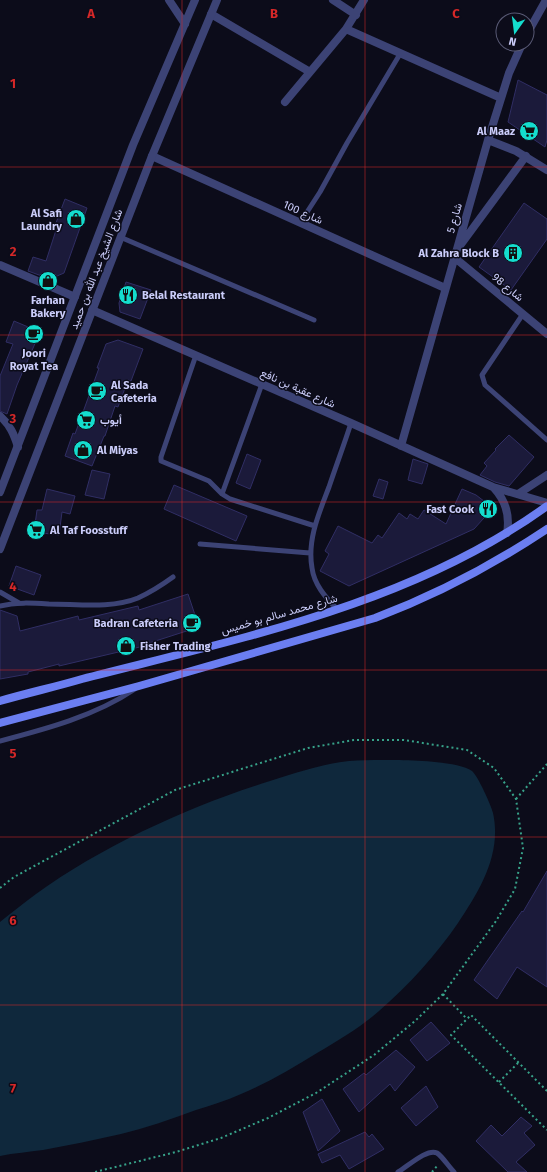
<svg xmlns="http://www.w3.org/2000/svg" width="547" height="1172" font-family="'Fira Sans',Vazirmatn,sans-serif">
<style>
.water{fill:#0f283c}
.building{fill:#1b1a3a;stroke:#302e64}
.lines{fill:none;stroke-linecap:round;stroke-linejoin:round}
.path{stroke:#37a289;stroke-width:2;stroke-dasharray:2 3;stroke-linecap:butt}
.service{stroke:#3c4375;stroke-width:5}
.minor{stroke:#3c4375;stroke-width:8}
.tertiary{stroke:#3c4375;stroke-width:8}
.secondary{stroke:#6b7ef1;stroke-width:8}
.grid{fill:none;stroke:#d62828;stroke-width:1;stroke-opacity:0.55}
.labels{text-anchor:middle;stroke-width:3;stroke-linejoin:round;paint-order:stroke}
.poi-label{font-size:11px;font-weight:bold;fill:#cbcdfa;stroke:#0c0c1a;text-anchor:start}
.street-label{font-size:11px;fill:#cbcdfa;stroke:#0c0c1a}
.grid-label{font-size:13px;text-anchor:middle;font-weight:bold;fill:#d62828;stroke:#0c0c1a;stroke-width:3;stroke-linejoin:round;paint-order:stroke}
</style>
<rect width="100%" height="100%" fill="#0c0c1a"/>
<path class="water" d="M382,760C402,760 456,760 472,771C478,776 491,805 493,813C502,854 480,890 458,923C436,955 409,985 379,1011C361,1027 339,1040 317,1053C293,1068 267,1083 241,1094C226,1101 211,1105 196,1110C171,1119 146,1128 121,1134C95,1140 69,1145 43,1150C29,1152 14,1153 0,1156V922C12,912 24,903 36,894C104,845 190,806 270,781C295,773 322,764 349,761C360,760 371,760 382,760Z"/>
<path class="building" d="M518,80L547,95V140L545,147L508,122Z
M65,199L87,208L64,273L50,279L28,271L33,257L46,261L58,224L56,223Z
M524,203L547,219V239L511,290L479,267Z
M126,282L151,290L140,319L120,312L119,303Z
M14,321L40,332L17,385L7,414L0,411V376L13,344L6,342Z
M118,340L143,349L131,381L128,380L118,407L115,406L105,436H104L92,466L65,456L73,433L75,434L99,368H97L106,344Z
M509,435L534,457L509,486L495,482L480,475L487,466L484,463L496,450L495,449Z
M247,454L261,460L250,489L236,483Z
M413,459L428,464L422,484L408,480Z
M92,470L110,474L104,499L85,495Z
M379,479L388,482L383,499L373,496Z
M174,485L247,516L236,541L164,509Z
M47,489L75,496L70,514L62,512L59,535L34,532L37,510H42Z
M462,489L476,495L493,508L474,529L349,586L320,571L329,554L325,551L338,526L372,543L378,535L382,538L399,513L407,519L410,514L418,519L424,510L446,524Z
M16,566L41,575L34,595L9,586Z
M188,594L199,627L143,645L144,646L59,666V664L28,672V674L0,679V610L17,616L20,631L78,616L79,620L138,606L139,610Z
M547,871V987L517,967L497,999L474,980L522,911L523,912Z
M431,1022L450,1043L427,1061L410,1040Z
M396,1050L415,1067L395,1091L390,1084L359,1112L343,1089L364,1073L366,1075Z
M426,1086L438,1107L416,1126L401,1108Z
M322,1099L340,1131L318,1151L303,1112Z
M521,1117L532,1126L524,1133L535,1145L516,1162L527,1172H508L476,1141L491,1125L502,1136Z
M365,1132L369,1137L372,1134L384,1149L349,1169L340,1155L322,1163L318,1154Z"/>
<g class="lines">
<path class="path" d="M516,799L547,764
M0,888L14,877L175,790L308,748L354,740H404L467,750L494,768L516,799L523,848L515,889L496,921L443,994L415,1021L374,1055L316,1093L268,1118L221,1138L176,1152L95,1172
M443,994L467,1019
M499,1082L518,1063
M547,1091L471,1015L451,1035L547,1130
M432,1172L438,1165"/>
<path class="service" d="M300,223L320,192L347,143L400,54
M120,237L314,320
M523,314L482,375L485,385L547,440
M196,355L161,457V461L209,481L222,494L230,499L315,526
M222,494L262,384
M200,544L310,553
M0,592L19,603
M0,606C16,602 32,603 49,604C78,604 111,609 138,598C151,592 162,585 173,577
M337,609C325,597 314,584 312,568C307,540 319,513 329,487C336,466 344,445 351,423
M0,741C46,729 95,716 135,689
M398,1172C407,1167 427,1148 437,1153C442,1156 449,1167 454,1172"/>
<path class="minor" d="M169,0L185,24
M333,0L356,15
M211,14L310,72
M346,29L501,98
M527,34L546,0
M285,102L346,29L364,0
M488,140L516,151L547,170
M152,156L445,288
M459,247L526,156
M455,258L547,334
M0,265L75,297
M92,310L351,423L493,487L547,503
M0,416C10,425 14,434 18,447
M401,446L488,140L509,73L522,44
M494,488C506,501 510,516 507,533
M518,494L547,475"/>
<path class="tertiary" d="M0,492L133,145L195,0
M0,549L152,156L217,0"/>
<path class="secondary" d="M0,701C27,693 55,687 82,679C241,638 412,604 547,506
M0,723L139,686L375,618C436,595 493,565 547,529"/>
</g>
<path class="grid" d="M182,0V1172M365,0V1172M0,167H547M0,335H547M0,502H547M0,670H547M0,837H547M0,1005H547"/>
<defs>
<g id="supermarket-disc" transform="scale(1)"><circle r="9.5" fill="#14ddce" stroke="#0c0c1a"/><path d="M-6-5.5h2.5l.6 2H6L4.5 2H-2.5L-4.4-4H-6ZM-1.5 3.2a1.3 1.3 0 1 0 .1 0ZM3 3.2a1.3 1.3 0 1 0 .1 0Z" fill="#111"/></g>
<g id="shop-disc" transform="scale(1)"><circle r="9.5" fill="#14ddce" stroke="#0c0c1a"/><path d="M-5-2.5h2.3a2.7 3.5 0 0 1 5.4 0H5L5.5 6h-11ZM-1.5-2.5h3a1.5 2.3 0 0 0-3 0Z" fill="#111"/></g>
<g id="building-disc" transform="scale(1)"><circle r="9.5" fill="#14ddce" stroke="#0c0c1a"/><path d="M-4-6H4V6H1V3H-1V6H-4ZM-2.5-4.3h1.7v1.8h-1.7ZM.8-4.3h1.7v1.8H.8ZM-2.5-1h1.7V.8h-1.7ZM.8-1h1.7V.8H.8Z" fill="#111"/></g>
<g id="restaurant-disc" transform="scale(1)"><circle r="9.5" fill="#14ddce" stroke="#0c0c1a"/><path d="M-5-6h1v4h1v-4h1v4h1v-4h1v5L-1.5 .5V6h-2V.5L-5-1ZM5-6V6H3V1.5H1.5Q1.5-4 5-6Z" fill="#111"/></g>
<g id="cafe-disc" transform="scale(1)"><circle r="9.5" fill="#14ddce" stroke="#0c0c1a"/><path d="M-5.5-4.5H6V0H3Q3 3.5 0 3.5H-2.5Q-5.5 3.5-5.5 0ZM3-3.2v2h1.7v-2ZM-6 4.5H4V6H-6Z" fill="#111"/></g>
</defs>
<g fill-rule="evenodd">
<use href="#supermarket-disc" x="529" y="131"/>
<use href="#shop-disc" x="76" y="219"/>
<use href="#building-disc" x="513" y="253"/>
<use href="#shop-disc" x="48" y="281"/>
<use href="#restaurant-disc" x="128" y="295"/>
<use href="#cafe-disc" x="34" y="334"/>
<use href="#cafe-disc" x="97" y="391"/>
<use href="#supermarket-disc" x="86" y="420"/>
<use href="#shop-disc" x="83" y="450"/>
<use href="#restaurant-disc" x="488" y="509"/>
<use href="#supermarket-disc" x="36" y="530"/>
<use href="#cafe-disc" x="192" y="623"/>
<use href="#shop-disc" x="126" y="646"/>
</g>
<g class="labels">
<g class="poi-label">
<text x="515" y="135" text-anchor="end">Al Maaz</text>
<text x="62" y="217" text-anchor="end">Al Safi<tspan x="62" dy="13">Laundry</tspan></text>
<text x="499" y="257" text-anchor="end">Al Zahra Block B</text>
<text x="142" y="299">Belal Restaurant</text>
<text x="48" y="304" text-anchor="middle">Farhan<tspan x="48" dy="13">Bakery</tspan></text>
<text x="34" y="357" text-anchor="middle">Joori<tspan x="34" dy="13">Royat Tea</tspan></text>
<text x="111" y="389">Al Sada<tspan x="111" dy="13">Cafeteria</tspan></text>
<text x="100" y="424">أيوب</text>
<text x="97" y="454">Al Miyas</text>
<text x="474" y="513" text-anchor="end">Fast Cook</text>
<text x="50" y="534">Al Taf Foosstuff</text>
<text x="178" y="627" text-anchor="end">Badran Cafeteria</text>
<text x="140" y="650">Fisher Trading</text>
</g>
<g class="street-label">
<text transform="translate(303 212) rotate(24)" y="4">شارع 100</text>
<text transform="translate(454 218) rotate(-74)" y="4">شارع 5</text>
<text transform="translate(96 269) rotate(-69)" y="4">شارع الشيخ عبد الله بن حميد</text>
<text transform="translate(508 287) rotate(40)" y="4">شارع 98</text>
<text transform="translate(298 388) rotate(24)" y="4">شارع عقبة بن نافع</text>
<text transform="translate(279 614) rotate(-16)" y="4">شارع محمد سالم بو خميس</text>
</g>
</g>
<g class="grid-label">
<text x="91" y="18">A</text>
<text x="274" y="18">B</text>
<text x="456" y="18">C</text>
<text x="13" y="88">1</text>
<text x="13" y="256">2</text>
<text x="13" y="423">3</text>
<text x="13" y="591">4</text>
<text x="13" y="758">5</text>
<text x="13" y="925">6</text>
<text x="13" y="1093">7</text>
</g>
<g transform="translate(515 32) rotate(194)"><circle r="19" fill="#0c0c1a" stroke="#585974"/>
<path d="M0-3L7 15L0 10L-7 15Z" fill="#14ddce"/>
<text y="-6" font-size="11" font-weight="bold" text-anchor="middle" fill="#cbcdfa">N</text>
</g>
</svg>
